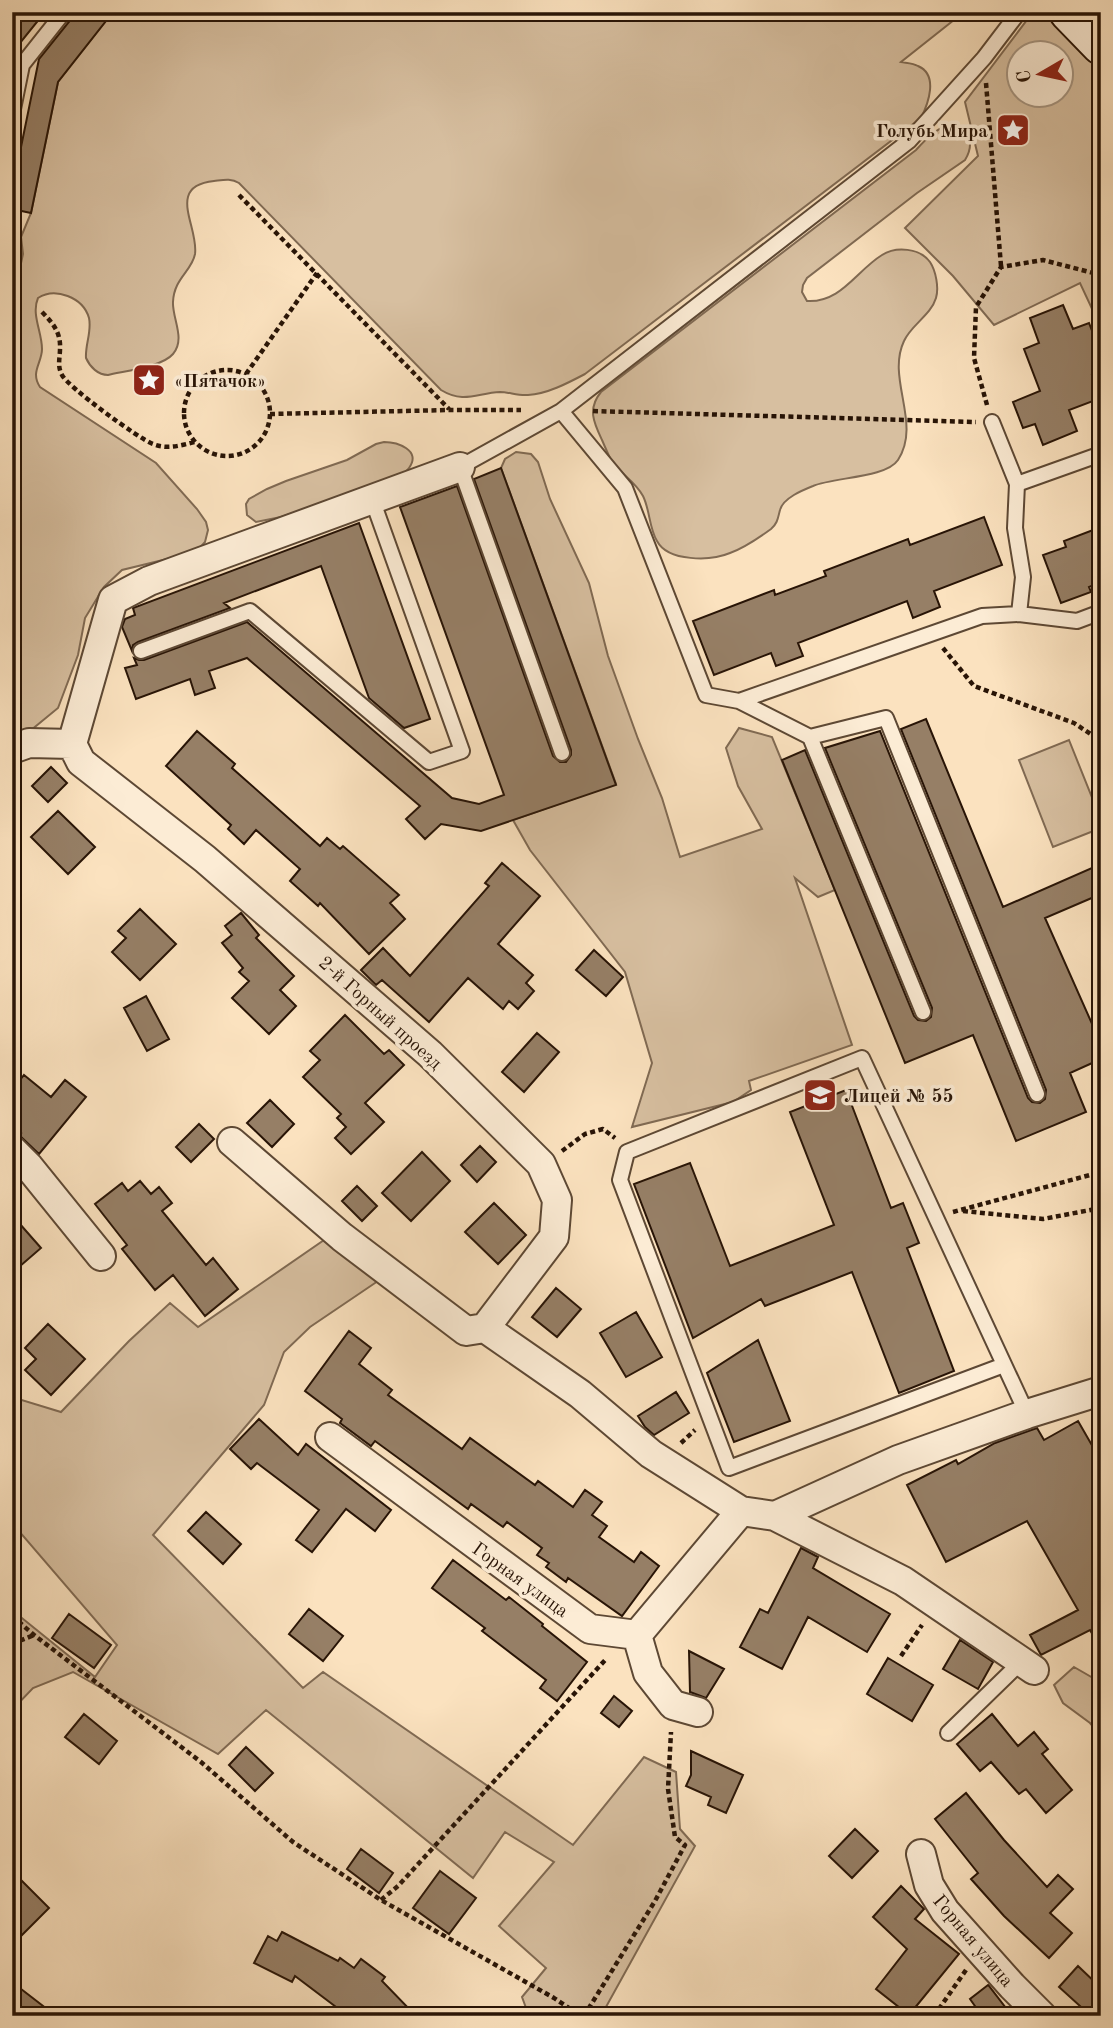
<svg xmlns="http://www.w3.org/2000/svg" width="1113" height="2028" font-family="'Old Standard TT',serif">
<style>
.green{fill:#d7bfa0;stroke:#806a53;stroke-width:2;fill-rule:evenodd}
.building{fill:#967f66;stroke:#281406;stroke-width:2}
.lines{fill:none;stroke-linecap:round;stroke-linejoin:round}
.service-casing{stroke:#5d4834;stroke-width:18}
.minor-casing{stroke:#5d4834;stroke-width:32}
.secondary-casing{stroke:#281406;stroke-width:42}
.path{stroke:#281406;stroke-width:4.5;stroke-dasharray:5 3.5;stroke-linecap:butt}
.service{stroke:#fcecd5;stroke-width:14}
.minor{stroke:#fcecd5;stroke-width:28}
.secondary{stroke:#fcecd5;stroke-width:38}
.labels{text-anchor:middle;stroke-width:7;stroke-linejoin:round;paint-order:stroke}
.poi-label{font-size:19px;font-weight:bold;fill:#281406;stroke:#fcecd5;text-anchor:start}
.street-label{font-size:19px;fill:#281406;stroke:#fcecd5}
</style>
<rect width="100%" height="100%" fill="#fbe2bf"/>
<filter id="stains"><feTurbulence type="fractalNoise" baseFrequency=".00286" numOctaves="4"/><feColorMatrix values="0 0 0 0 .2 0 0 0 0 .09 0 0 0 0 .02 0 0 0 .5 -.17"/></filter>
<radialGradient id="worn" r=".72"><stop offset=".6" stop-color="#630" stop-opacity="0"/><stop offset="1" stop-color="#630" stop-opacity=".3"/></radialGradient>
<path class="green" d="M113,12H964L901,62C906,63 913,63 918,66C939,75 928,104 921,118L585,374C568,383 547,394 528,395C518,396 509,392 500,392C477,393 464,404 441,390L239,183C231,178 223,180 214,181C165,186 199,227 195,254C192,271 174,278 173,302C172,318 186,339 173,354C162,367 125,371 108,375C98,375 90,367 86,358C85,345 92,331 89,318C83,297 55,287 38,298C31,314 42,332 42,349C42,363 30,372 40,387L156,463L197,509L206,522L208,530L205,542L196,552L122,570L104,587L85,618L78,655L58,708L25,735L12,739V305L23,254L21,237L31,213L58,82Z
M1033,12H1048L1101,66V328L1080,283L994,325L953,276L905,228L978,156L965,102ZM1018,52H1060V94H1018Z
M953,124C971,128 974,146 965,160L917,193L807,278L803,285L802,292L807,301C841,303 856,271 882,255C896,246 920,248 930,262C936,271 939,288 936,298C931,315 911,325 904,341C886,379 922,423 898,460C886,478 834,477 813,486C803,490 783,498 780,510C778,517 778,523 771,529C760,537 744,548 730,553C711,561 668,562 657,541C649,528 650,510 643,496C635,481 619,473 611,460C608,454 605,447 602,440C594,423 587,409 601,392L916,150C927,138 937,127 953,124Z
M384,442C397,442 422,450 409,468C406,472 400,476 396,479L281,517L256,522L247,515L246,504L249,499L267,489L286,481L347,460L376,444Z
M516,452L531,454L538,462L550,499L589,583L608,656L638,739L662,798L680,857L762,829L738,786L726,748L739,728L772,737L835,890L818,897L795,878L852,1045L749,1081L751,1090L733,1102L632,1127L652,1063L625,972L530,850L513,820L616,784L501,468L505,459Z
M1069,740L1101,820V828L1053,847L1019,760Z
M327,1238L378,1281L310,1327L284,1352L264,1405L153,1535L303,1688L323,1672L573,1845L644,1757L676,1772L680,1829L695,1846L601,2016H529L522,1997L546,1968L499,1926L554,1862L505,1832L473,1878L266,1710L218,1754L73,1672L33,1688L12,1710V1610L95,1677L117,1645L12,1523V1397L61,1412L129,1341L170,1303L198,1327Z
M1074,1667L1093,1678L1101,1688V1736L1090,1723L1063,1703L1054,1685Z"/>
<path class="building" d="M12,12H45L12,53Z
M73,12H113L58,82L31,213L12,209V191L39,59L72,18Z
M1063,305L1073,329L1089,323L1101,354V372L1092,375L1101,398L1069,410L1077,431L1043,445L1035,424L1023,428L1013,402L1040,391L1024,349L1039,343L1030,318Z
M501,468L616,785L481,831L441,824L425,839L406,819L420,806L247,658L209,671L215,688L195,695L190,679L136,699L125,668L137,665L134,658L139,660H144L247,622L452,798L479,804L504,795L400,507L457,486L553,756L560,762H566L571,755V750L474,479Z
M984,517L1002,565L934,591L940,607L913,618L907,601L798,643L803,656L776,666L771,653L714,675L693,621L774,590L775,595L826,576L824,571L908,539L910,545Z
M359,523L430,719L404,728L369,698L321,566L224,603L230,608L138,642L133,645L132,651L122,627L125,619L135,615L133,608Z
M1101,527V582L1089,587L1091,592L1061,603L1043,555L1066,547L1064,541Z
M926,719L1003,907L1101,864V894L1045,918L1101,1044V1059L1070,1073L1086,1112L1016,1141L973,1035L905,1063L782,760L805,750L914,1016L918,1020L926,1021L931,1017L932,1008L825,748L880,731L1028,1098L1032,1102L1040,1103L1045,1099L1046,1090L901,729Z
M197,731L235,764L232,768L320,846L327,838L340,849L343,846L399,895L390,903L405,919L369,954L320,903L318,906L290,881L300,869L256,830L244,844L228,829L231,825L166,766Z
M51,767L67,783L48,802L32,786Z
M58,811L95,847L68,874L31,837Z
M502,863L540,896L498,944L533,975L526,983L534,991L518,1009L509,1001L503,1009L468,978L429,1022L382,980L376,985L361,970L383,948L410,976L489,886L485,883Z
M140,909L176,944L140,980L112,952L126,938L118,931Z
M241,913L259,935L256,938L294,976L280,990L296,1006L269,1034L232,998L249,981L239,972L243,968L222,943L232,935L225,926Z
M594,950L623,977L606,996L576,970Z
M146,996L169,1039L147,1051L124,1008Z
M345,1015L384,1054L389,1050L404,1065L365,1103L384,1122L351,1154L335,1138L346,1127L337,1118L341,1114L303,1077L320,1060L310,1051Z
M537,1033L559,1052L524,1092L502,1072Z
M24,1075L51,1097L65,1080L86,1097L39,1154L19,1135L21,1133L12,1126V1090Z
M846,1090L891,1208L903,1203L919,1243L907,1248L954,1371L899,1393L852,1272L765,1306L761,1299L693,1338L634,1184L690,1163L730,1266L834,1225L790,1112Z
M270,1100L294,1124L272,1147L247,1123Z
M199,1124L214,1139L191,1162L176,1147Z
M480,1146L496,1162L477,1182L461,1165Z
M422,1152L450,1181L411,1221L382,1193Z
M140,1181L151,1194L159,1187L172,1203L162,1211L206,1265L213,1258L238,1289L205,1316L173,1275L155,1290L122,1249L127,1245L95,1204L122,1183L128,1191Z
M357,1186L377,1206L362,1221L342,1201Z
M494,1203L526,1235L498,1264L465,1232Z
M12,1215L41,1248L12,1273Z
M556,1288L581,1309L557,1337L532,1317Z
M636,1312L662,1357L626,1377L600,1333Z
M48,1324L85,1359L51,1395L25,1370L36,1359L25,1348Z
M349,1331L371,1348L359,1364L392,1390L388,1395L462,1449L470,1438L535,1485L538,1481L573,1507L585,1490L602,1502L592,1515L607,1526L599,1537L634,1562L641,1552L659,1566L622,1616L568,1578L566,1582L546,1567L549,1563L537,1555L542,1548L507,1522L503,1527L471,1504L468,1509L375,1441L371,1446L340,1423L342,1419L305,1391Z
M758,1340L790,1421L734,1442L707,1373Z
M676,1392L689,1413L654,1435L645,1427L638,1416Z
M259,1419L298,1455L306,1444L391,1510L375,1531L346,1509L312,1552L296,1540L319,1510L257,1463L251,1469L230,1449Z
M1078,1421L1101,1461V1649L1090,1630L1041,1655L1030,1635L1078,1610L1027,1521L946,1562L907,1485L956,1460L958,1464L995,1443L1037,1428L1044,1440Z
M206,1512L241,1544L223,1564L188,1531Z
M801,1548L818,1557L813,1568L890,1614L867,1652L808,1617L782,1669L740,1647L760,1609L768,1613Z
M453,1560L506,1600L509,1597L543,1624L542,1626L587,1662L557,1701L540,1688L546,1680L482,1631L485,1628L432,1588Z
M309,1609L343,1636L323,1661L289,1634Z
M69,1614L111,1645L94,1668L52,1638Z
M960,1640L993,1662L978,1689L943,1669Z
M689,1651L724,1669L706,1698L690,1692Z
M888,1658L933,1685L912,1721L867,1694Z
M614,1696L632,1711L619,1727L601,1713Z
M84,1714L117,1741L99,1764L65,1737Z
M992,1714L1018,1746L1034,1732L1048,1749L1042,1754L1072,1790L1046,1813L1026,1789L1019,1794L991,1762L980,1771L957,1744Z
M246,1747L273,1773L255,1791L229,1765Z
M691,1751L743,1775L726,1813L708,1805L711,1797L686,1786L691,1775Z
M966,1793L1004,1840L1047,1887L1058,1875L1073,1889L1050,1913L1072,1933L1049,1958L1004,1916L971,1879L978,1873L935,1819Z
M855,1829L878,1851L852,1878L829,1856Z
M361,1849L393,1873L379,1893L347,1869Z
M12,1871L49,1908L12,1945Z
M440,1871L476,1898L449,1934L413,1908Z
M901,1886L924,1909L915,1919L959,1954L909,2015L876,1989L907,1949L873,1917Z
M282,1932L338,1961L340,1958L354,1968L361,1959L385,1977L382,1981L416,2016H348L295,1976L292,1982L254,1963L268,1936L277,1941Z
M1078,1966L1101,1988V2016H1091L1059,1987Z
M12,1982L56,2016H12Z
M988,1985L989,1986L1012,2016H982L970,1999Z"/>
<g class="lines">
<g class="service-casing">
<path id="service" d="M12,114L22,65L64,12
M561,411L625,488L706,695L739,701L982,616L1019,614L1077,621L1101,612
M992,422L1017,484
M1019,614L1023,577L1015,528L1017,484L1101,454
M141,651L250,611L429,762L462,751L372,499
M739,701L810,737L886,718L1037,1094
M810,737L923,1012
M562,753L460,467L561,411L909,141L984,58L1019,12
M1004,1365L729,1468L620,1180L627,1152L862,1058L1027,1414
M948,1733L1022,1661"/>
</g>
<g class="minor-casing">
<path id="minor" d="M72,744L81,762L205,859L430,1054L541,1164L557,1200L554,1237L485,1328
M72,744L113,600L149,581L460,467
M12,749L29,743L72,744
M232,1142L342,1237L466,1331L485,1328L580,1394L651,1454L741,1511L775,1516L903,1581L1034,1670
M12,1150L29,1167L101,1256
M330,1437L590,1629L637,1635L648,1673L673,1705L698,1712
M775,1516L898,1460L1027,1414L1101,1391
M637,1635L741,1511
M921,1854L929,1885L945,1911L1012,1986L1042,2016"/>
</g>
<g class="secondary-casing">
<path id="secondary" d="M1069,12L1101,45"/>
</g>
<path class="path" d="M986,83L1001,266
M239,195L449,409
M42,312C53,323 61,333 60,349C60,358 57,366 62,375C68,387 139,439 153,444C168,450 181,445 195,442
M184 413a43 43 0 1 1 86 0a43 43 0 1 1-86 0Z
M246,374L317,273
M987,405L974,358L976,307L1001,267L1043,260L1101,275
M593,411L976,422
M270,414L450,410H521
M943,648L974,686L1074,723L1101,741
M562,1151L585,1134L603,1129L615,1138
M963,1211L1043,1219L1101,1208
M953,1212L1101,1172
M681,1443L695,1430
M12,1616L34,1635L201,1762L293,1842L381,1900L554,1998L581,2016
M12,1644L34,1635
M901,1656L922,1625
M381,1900L398,1886L607,1658
M584,2016L655,1901L685,1845L675,1837L668,1789L671,1732
M934,2016L966,1970"/>
<use href="#service" class="service"/>
<use href="#minor" class="minor"/>
<use href="#secondary" class="secondary"/>
</g>
<defs>
<g id="sight-square" transform="scale(1.75)"><rect x="-9" y="-9" width="18" height="18" rx="4" fill="#8f2418" stroke="#fcecd5"/><path d="M0-6L1.8-2.2L6-1.7L2.9 1.2L3.7 5.4L0 3.3L-3.7 5.4L-2.9 1.2L-6-1.7L-1.8-2.2Z" fill="#fff"/></g>
<g id="school-square" transform="scale(1.75)"><rect x="-9" y="-9" width="18" height="18" rx="4" fill="#8f2418" stroke="#fcecd5"/><path d="M0-5L7-2L0 1L-7-2ZM-4 1L0 2.5L4 1V4Q0 6-4 4Z" fill="#fff"/></g>
</defs>
<g fill-rule="evenodd">
<use href="#sight-square" x="1013" y="130"/>
<use href="#sight-square" x="149" y="380"/>
<use href="#school-square" x="820" y="1095"/>
</g>
<g class="labels">
<g class="poi-label">
<text x="988" y="137" text-anchor="end">Голубь Мира</text>
<text x="174" y="387">«Пятачок»</text>
<text x="844" y="1102">Лицей № 55</text>
</g>
<g class="street-label">
<text transform="translate(381 1012) rotate(42)" y="7">2-й Горный проезд</text>
<text transform="translate(521 1579) rotate(36)" y="7">Горная улица</text>
<text transform="translate(974 1940) rotate(50)" y="7">Горная улица</text>
</g>
</g>
<rect width="1113" height="2028" fill="none" stroke="#fbe2bf" stroke-width="42"/>
<rect x="14" y="14" width="1085" height="2000" fill="none" stroke="#281406" stroke-width="3.5"/>
<rect x="21" y="21" width="1071" height="1986" fill="none" stroke="#281406" stroke-width="2"/>
<g transform="translate(1040 74) rotate(261)"><circle r="33" fill="#fcecd5" stroke="#a79682" stroke-width="2"/>
<path d="M0-5L12 26L0 18L-12 26Z" fill="#8f2418"/>
<text y="-10" font-size="19" font-weight="bold" text-anchor="middle" fill="#281406">С</text>
</g>
<rect width="100%" height="100%" filter="url(#stains)"/>
<rect width="100%" height="100%" fill="url(#worn)"/>
</svg>
